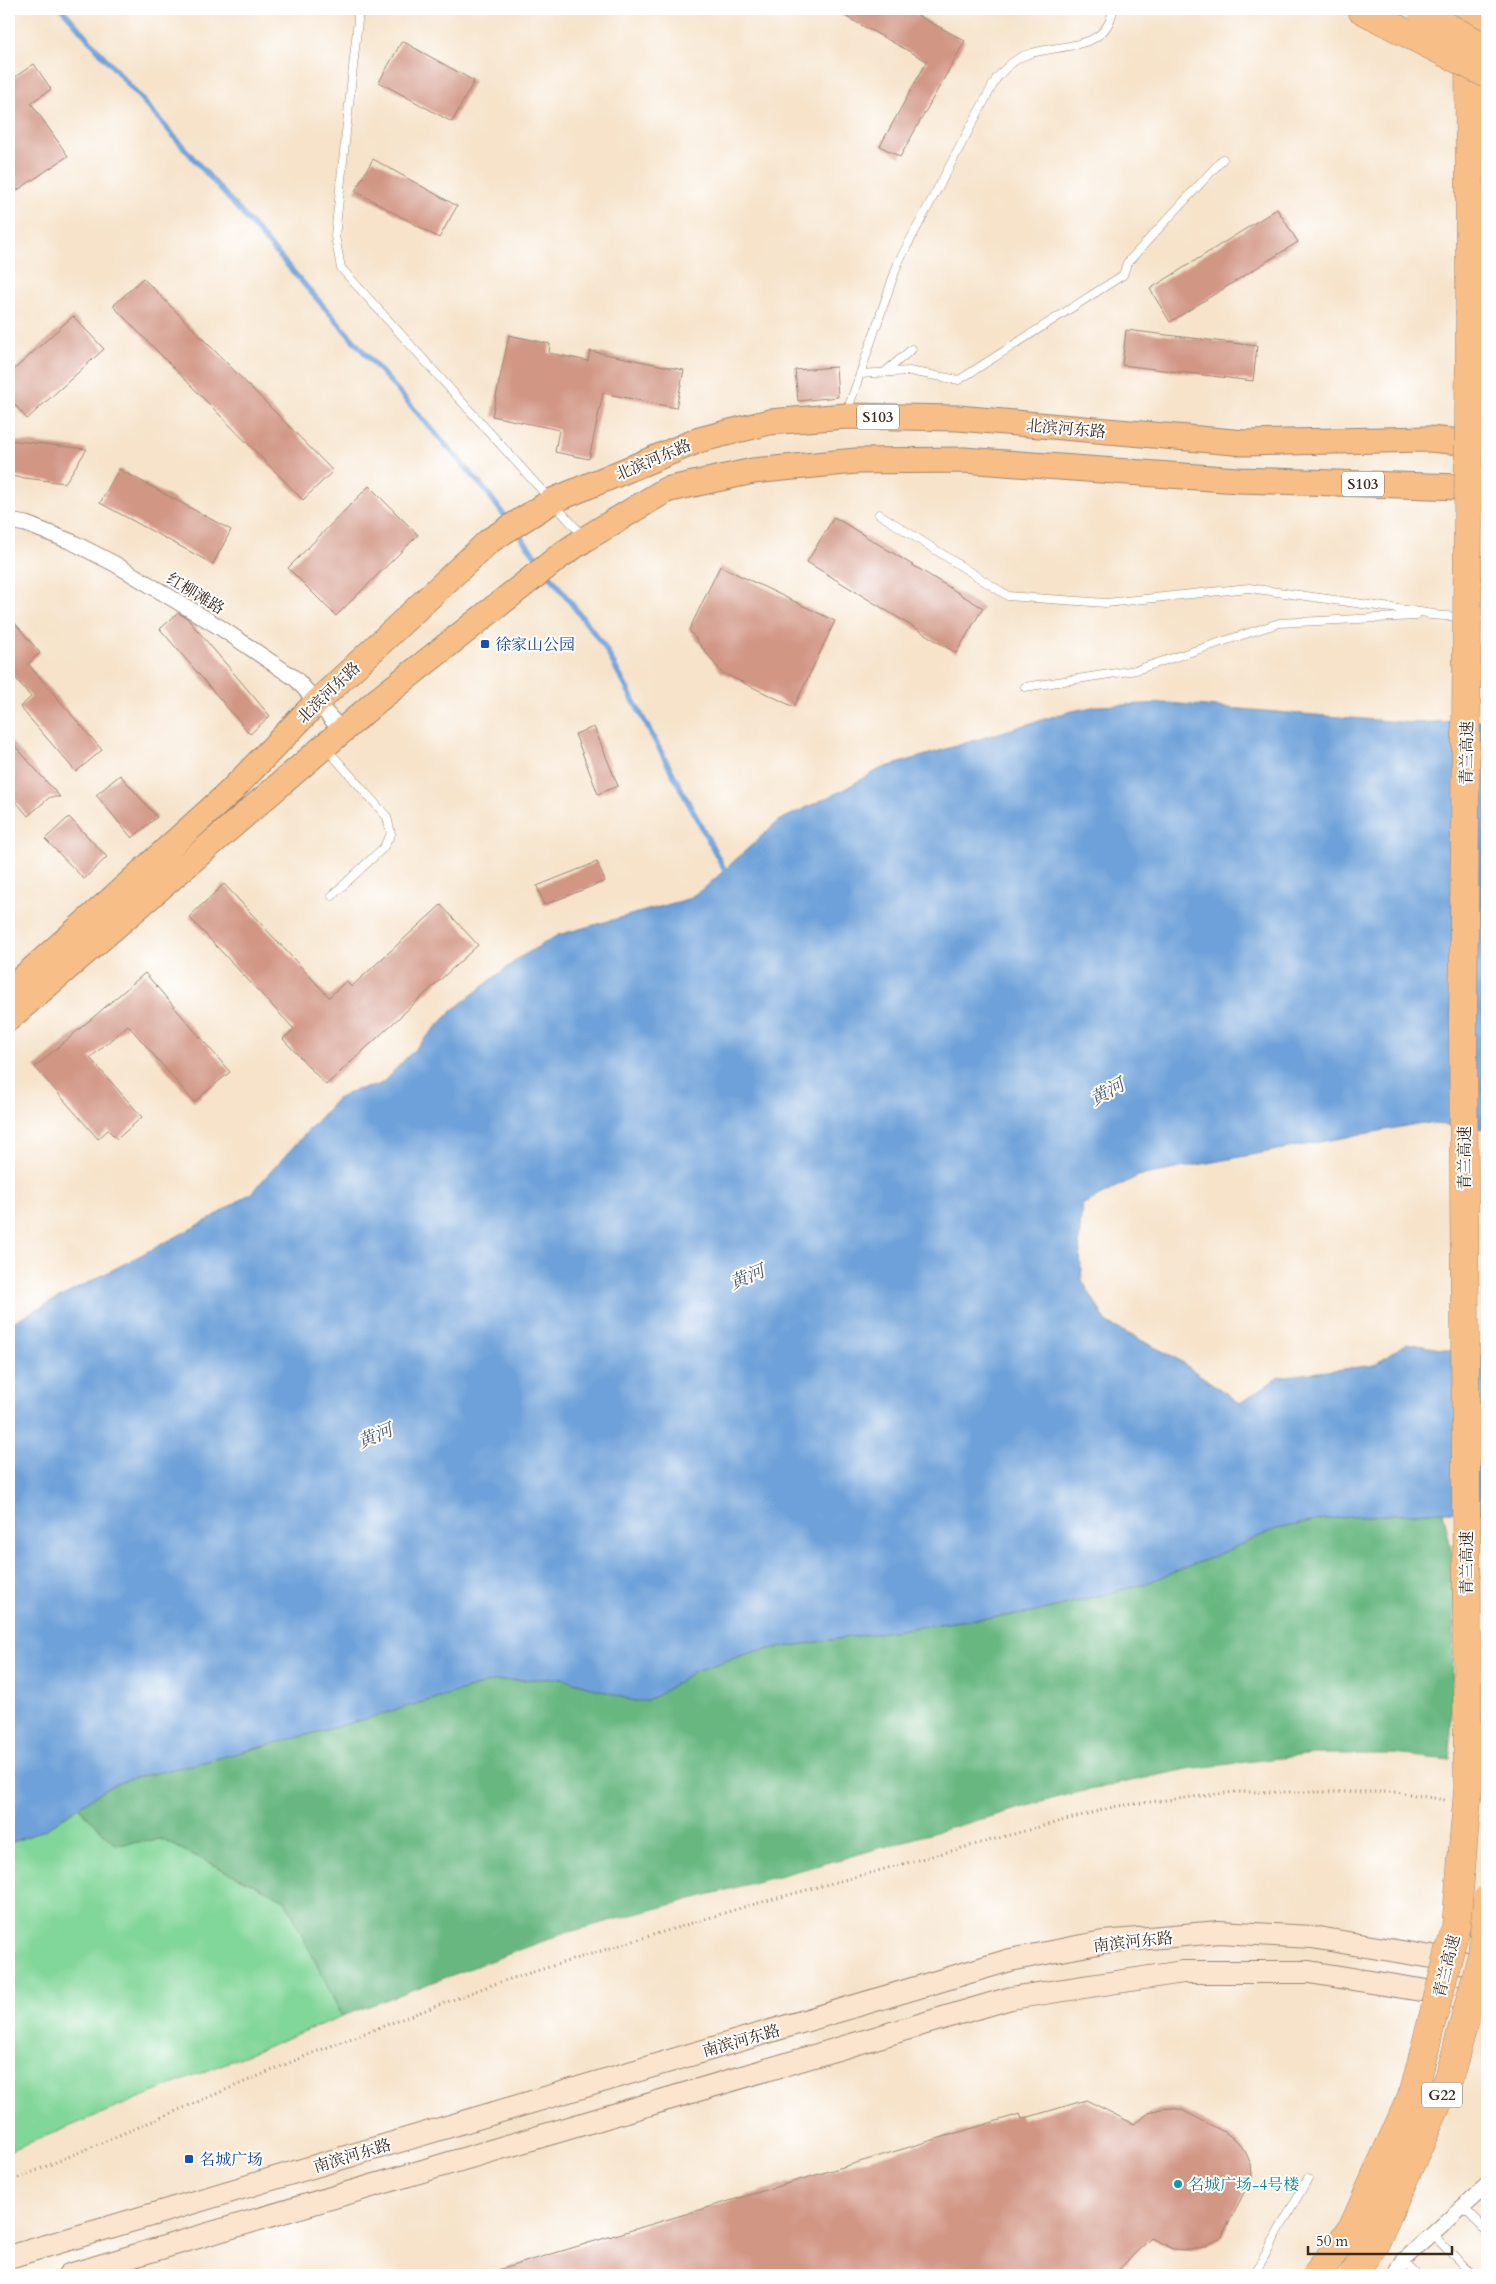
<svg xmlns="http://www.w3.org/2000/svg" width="1496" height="2284" font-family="Cardo,'Noto Serif SC',serif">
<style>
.green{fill:#81d699;stroke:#5e805c}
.forest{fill:#68b781;stroke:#527050}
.water{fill:#6ea1d9;stroke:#54667c}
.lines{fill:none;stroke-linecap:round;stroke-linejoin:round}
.stream{stroke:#6ea1d9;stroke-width:5.5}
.building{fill:#d29685}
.lane-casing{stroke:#988674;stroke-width:9}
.street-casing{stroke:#988674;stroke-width:17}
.secondary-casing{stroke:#988674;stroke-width:24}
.primary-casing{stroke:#988674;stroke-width:27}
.highway-casing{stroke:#988674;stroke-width:29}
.path{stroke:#988674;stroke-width:3;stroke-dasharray:1 4;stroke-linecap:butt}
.lane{stroke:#fff;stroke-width:8}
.street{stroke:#fff;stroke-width:15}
.secondary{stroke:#fce5cf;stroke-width:22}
.primary{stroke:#f7be88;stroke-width:25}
.highway{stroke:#f7be88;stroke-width:28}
.highway-bridge-casing{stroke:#988674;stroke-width:29;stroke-linecap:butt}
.highway-bridge{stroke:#f7be88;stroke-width:28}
.transit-dot{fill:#1a4fb4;stroke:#fff;stroke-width:2}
.culture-dot{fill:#0f9aa8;stroke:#fff;stroke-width:2}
.labels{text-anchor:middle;stroke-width:4;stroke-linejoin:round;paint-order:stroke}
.shield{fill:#fff;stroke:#766a62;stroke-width:1}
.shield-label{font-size:15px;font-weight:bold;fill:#3b2a1e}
.street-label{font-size:16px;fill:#3b2a1e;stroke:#fff}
.transit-label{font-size:16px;fill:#164399;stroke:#fff;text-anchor:start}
.culture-label{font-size:16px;fill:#0d838f;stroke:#fff;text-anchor:start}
.water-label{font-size:18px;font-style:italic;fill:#4f5a69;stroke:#fff}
</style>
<rect width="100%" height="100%" fill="#fff"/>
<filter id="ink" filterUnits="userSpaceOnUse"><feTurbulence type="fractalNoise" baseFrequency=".02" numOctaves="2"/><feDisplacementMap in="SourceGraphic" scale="10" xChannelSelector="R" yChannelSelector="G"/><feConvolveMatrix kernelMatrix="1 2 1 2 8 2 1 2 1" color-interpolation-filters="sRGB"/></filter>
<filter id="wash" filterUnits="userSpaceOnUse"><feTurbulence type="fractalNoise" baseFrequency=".0096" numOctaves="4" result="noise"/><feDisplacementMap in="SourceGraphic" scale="20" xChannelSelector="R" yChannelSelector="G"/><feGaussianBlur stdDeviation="1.12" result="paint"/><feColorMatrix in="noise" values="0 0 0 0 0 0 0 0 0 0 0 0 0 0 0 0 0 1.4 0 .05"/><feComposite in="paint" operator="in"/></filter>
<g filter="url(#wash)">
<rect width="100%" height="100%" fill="#f6e3ca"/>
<path class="green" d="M79,1807L115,1845L161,1839L285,1900L342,2016L9,2151V1843L45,1830Z"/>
<path class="forest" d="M1443,1511L1456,1572L1450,1760L1393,1754H1314L1187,1769L1066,1795L834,1861L565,1933L342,2016L285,1900L161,1839L115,1845L79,1807L105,1789L129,1779L200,1763L337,1727L495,1681L562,1678L634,1701L660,1694L694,1671L756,1651L959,1621L1032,1613L1144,1584L1215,1556L1276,1529L1323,1519Z"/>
<path class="water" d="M1167,703L1412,723L1487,720V1129L1422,1123L1138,1176L1082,1205L1079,1242L1082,1280L1107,1323L1174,1357L1240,1403L1279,1377L1375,1365L1406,1343L1487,1357V1513L1443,1511L1324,1519L1276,1529L1215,1556L1144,1584L1032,1613L959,1621L756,1651L694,1671L660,1694L645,1701H634L562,1678L495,1681L337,1727L200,1763L129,1779L105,1789L45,1830L9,1843V1324L208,1220L251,1193L337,1099L355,1090L376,1086L382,1083L454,1009L519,958L558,935L688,899L707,886L778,821L841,791L880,769L1068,712L1097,706Z"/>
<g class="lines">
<path class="stream" d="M62,9L487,492L509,522
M516,531L541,563
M548,573L604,646L728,876"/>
</g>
<g id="blocks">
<path class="building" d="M832,9H906L965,41L900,157L880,146L927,61Z
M402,41L474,81L452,122L379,82Z
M34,64L51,89L31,103L68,156L9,196V81Z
M373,159L457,206L439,238L355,191Z
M1277,209L1298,242L1170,322L1150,289Z
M143,278L333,471L303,500L113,306Z
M73,316L104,349L27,419L9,398V374Z
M1126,330L1257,346L1253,381L1122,365Z
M509,335L550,344L549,353L588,361L590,351L684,370L676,408L603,393L589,459L555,452L559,430L492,416Z
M836,367L838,397L798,401L795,370Z
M9,440L52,445L87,449L65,483L9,476Z
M119,469L231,530L213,564L100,503Z
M369,486L418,535L336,616L288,568Z
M834,517L983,608L956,653L807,562Z
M720,566L835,621L794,707L721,672L689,630Z
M178,613L187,618L270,716L250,734L160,629Z
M9,616L40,653L28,664L102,750L76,772L20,707L31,697L9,670Z
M594,727L618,786L598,794L575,734Z
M9,739L60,797H50L28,816L9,794Z
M120,775L157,817L132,838L96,795Z
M69,817L107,857L84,879L45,839Z
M597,862L605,881L544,905L537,886Z
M224,884L329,997L346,981L351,987L441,905L478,945L326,1085L283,1039L294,1029L189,917Z
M145,973L230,1072L194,1102L128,1025L90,1058L142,1117L117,1139L108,1130L98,1139L35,1067Z
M1086,2100L1134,2124L1149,2113L1160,2109L1171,2108L1182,2110L1226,2133L1237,2141L1245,2151L1251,2164L1252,2177L1221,2238L1206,2246L1190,2250L1173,2249L1151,2238L1113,2275H495V2271L1020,2114L1022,2119Z"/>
</g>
</g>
<g filter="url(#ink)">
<use href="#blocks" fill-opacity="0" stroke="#988674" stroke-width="1"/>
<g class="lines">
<g class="lane-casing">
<path id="lane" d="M357,9L358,20L335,236L341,268L584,537
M885,372L912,349
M860,374L909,371L959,380L1123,275L1127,263L1223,159
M847,412L898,263L996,79C1006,67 1016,57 1032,53C1062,44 1107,51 1113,9
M879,514L1008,596L1106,603L1249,588L1434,614
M1430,615L1461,617
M1473,618L1487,619
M1025,687L1136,670L1279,623L1416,616
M327,749L387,817L391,834L383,848L332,896
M1462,2207L1487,2232
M1432,2234L1473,2275
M1403,2261L1417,2275
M1254,2275L1308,2178"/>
</g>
<g class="street-casing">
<path id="street" d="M9,521L26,524L72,542L115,564L221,628L296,679L342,731
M1396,2275L1403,2261L1487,2185"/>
</g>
<g class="secondary-casing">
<path id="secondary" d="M9,2257L1010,1960L1103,1942L1219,1932L1312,1937L1462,1962L1487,1970
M69,2275L1011,1998L1183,1972H1309L1452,1995L1487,2006"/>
</g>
<g class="primary-casing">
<path id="primary" d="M9,990L114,897L230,792L317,702L489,541L552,501L699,440L769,422L845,416L958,418L1245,443L1428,439L1487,444
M9,1018L378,700L560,556L585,539L666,490L753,471L856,461L964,460L1238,480L1460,487L1487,491"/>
</g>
<g class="highway-casing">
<path id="highway" d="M1361,9L1412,36
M1469,9L1470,312"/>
</g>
<path class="path" d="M9,2182L315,2052L497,1983L744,1907L1117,1806L1234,1792H1397L1445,1800"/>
<use href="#lane" class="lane"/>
<use href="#street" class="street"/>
<use href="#secondary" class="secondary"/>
<use href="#primary" class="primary"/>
<use href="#highway" class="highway"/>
<g class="highway-bridge-casing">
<path id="highway-bridge" d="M1423,14L1487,48
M1412,36L1487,74
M1316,2275L1352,2229L1414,2091L1456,1926L1468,1789L1463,1025L1470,312
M1353,2275L1376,2241L1449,2078L1482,1955L1487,1899"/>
</g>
<use href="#highway-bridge" class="highway-bridge"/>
</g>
</g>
<g class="transit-dot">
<rect x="480" y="639" width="10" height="10" rx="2.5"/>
<rect x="184" y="2154" width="10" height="10" rx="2.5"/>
</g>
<circle class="culture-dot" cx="1178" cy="2184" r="5"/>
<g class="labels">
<g class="shield">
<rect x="857" y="404.5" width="42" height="25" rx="4"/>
<rect x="1342" y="471.5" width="42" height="25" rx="4"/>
<rect x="1422" y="2082.5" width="40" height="25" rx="4"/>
</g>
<g class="shield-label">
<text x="878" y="422">S103</text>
<text x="1363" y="489">S103</text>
<text x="1442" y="2100">G22</text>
</g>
<g class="street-label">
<text transform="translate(1066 428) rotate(5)" y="6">北滨河东路</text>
<text transform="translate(653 459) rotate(-23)" y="6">北滨河东路</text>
<text transform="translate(196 593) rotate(31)" y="6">红柳滩路</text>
<text transform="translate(328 692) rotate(-44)" y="6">北滨河东路</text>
<text transform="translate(1466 753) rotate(-89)" y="6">青兰高速</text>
<text transform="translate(1464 1158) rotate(-90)" y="6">青兰高速</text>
<text transform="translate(1466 1563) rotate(-90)" y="6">青兰高速</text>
<text transform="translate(1133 1941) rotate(-6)" y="6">南滨河东路</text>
<text transform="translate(1446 1966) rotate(-76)" y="6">青兰高速</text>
<text transform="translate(741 2040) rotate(-16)" y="6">南滨河东路</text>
<text transform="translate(352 2155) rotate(-17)" y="6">南滨河东路</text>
</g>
<g class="transit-label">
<text x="495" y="650">徐家山公园</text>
<text x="199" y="2165">名城广场</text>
</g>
<g class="culture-label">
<text x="1188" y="2190">名城广场-4号楼</text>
</g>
<g class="water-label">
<text transform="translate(1107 1092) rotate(-29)" y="6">黄河</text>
<text transform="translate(747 1277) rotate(-23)" y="6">黄河</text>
<text transform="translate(375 1436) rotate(-23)" y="6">黄河</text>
</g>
</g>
<rect width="1496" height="2284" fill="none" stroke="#fff" stroke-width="30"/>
<path d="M1308 2246v8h144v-8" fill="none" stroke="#3b2a1e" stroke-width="2.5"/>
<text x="1316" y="2246" font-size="15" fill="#3b2a1e" stroke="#ffffff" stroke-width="4" paint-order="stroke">50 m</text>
</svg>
